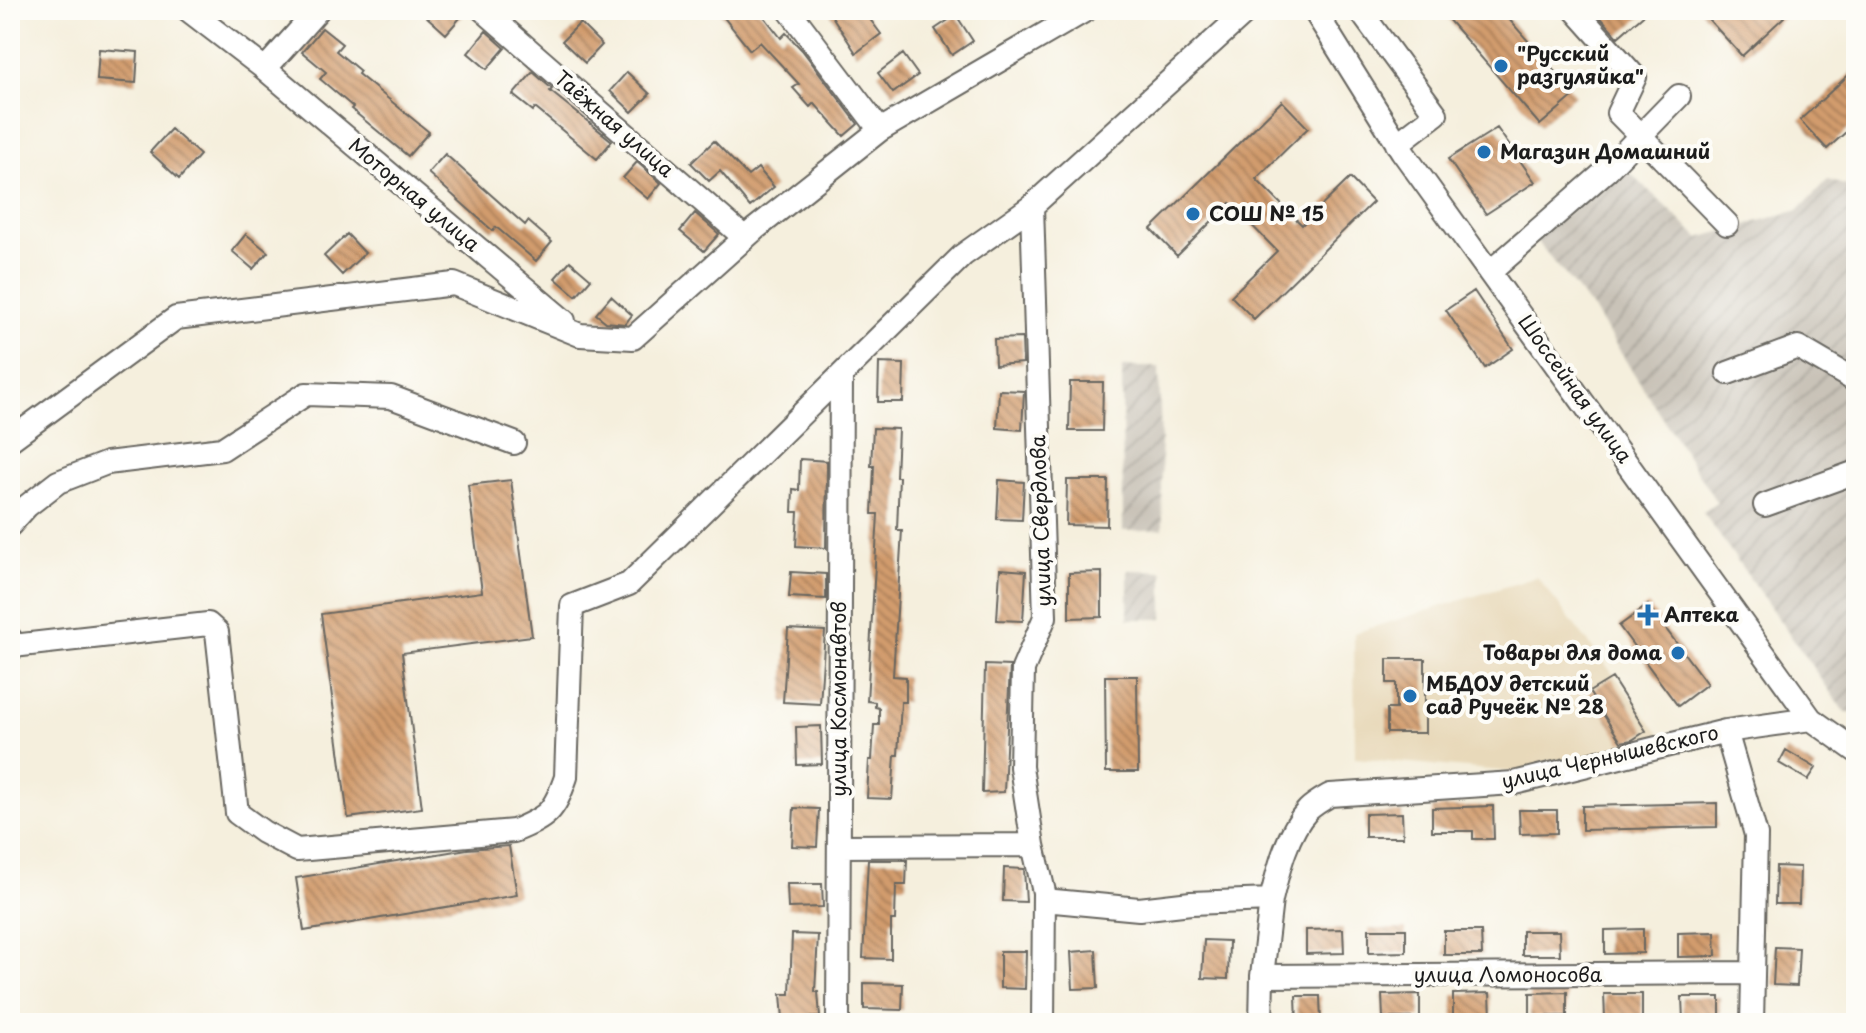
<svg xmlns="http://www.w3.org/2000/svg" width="1866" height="1033" font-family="'Playpen Sans',sans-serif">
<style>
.built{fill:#e8d9ba}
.industrial{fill:url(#industrial-furrows)}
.building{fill:url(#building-back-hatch)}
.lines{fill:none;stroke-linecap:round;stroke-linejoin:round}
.minor-casing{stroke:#686660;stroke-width:26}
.minor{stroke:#fff;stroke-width:22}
.poi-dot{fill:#1f6fb2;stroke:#fdfcf7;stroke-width:3}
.labels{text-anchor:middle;stroke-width:8;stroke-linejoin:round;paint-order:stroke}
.poi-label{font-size:20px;font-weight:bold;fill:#1c1c1c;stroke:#fdfcf7;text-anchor:start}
.street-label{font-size:20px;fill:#1c1c1c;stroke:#fdfcf7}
</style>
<defs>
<pattern id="industrial-furrows" width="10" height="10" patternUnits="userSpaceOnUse" patternTransform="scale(2)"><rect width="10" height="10" fill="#c9c3b8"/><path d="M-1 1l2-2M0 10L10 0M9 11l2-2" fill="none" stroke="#aca79e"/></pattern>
<pattern id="building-back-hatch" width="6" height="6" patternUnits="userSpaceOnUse" patternTransform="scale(2)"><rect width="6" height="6" fill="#d19b6d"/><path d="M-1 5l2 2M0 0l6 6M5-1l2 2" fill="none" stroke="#a97e59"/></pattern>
</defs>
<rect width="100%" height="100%" fill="#fdfcf7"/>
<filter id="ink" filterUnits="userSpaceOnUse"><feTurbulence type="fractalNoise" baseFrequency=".0125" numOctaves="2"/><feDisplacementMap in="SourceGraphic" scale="16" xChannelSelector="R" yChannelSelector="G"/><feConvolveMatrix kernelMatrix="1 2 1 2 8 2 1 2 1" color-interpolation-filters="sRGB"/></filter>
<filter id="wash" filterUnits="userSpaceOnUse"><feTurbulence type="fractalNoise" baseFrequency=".006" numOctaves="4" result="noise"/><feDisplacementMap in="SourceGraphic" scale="32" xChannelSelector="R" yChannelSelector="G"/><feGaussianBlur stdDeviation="1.8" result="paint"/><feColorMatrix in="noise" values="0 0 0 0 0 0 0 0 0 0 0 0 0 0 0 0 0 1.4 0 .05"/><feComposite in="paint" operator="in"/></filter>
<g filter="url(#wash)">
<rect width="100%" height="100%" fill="#f5efdd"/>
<path class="built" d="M1537,577L1663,738L1523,773L1355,758L1354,633Z"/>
<path class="industrial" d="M1624,167L1699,238L1799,210L1828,180L1856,189V713H1845L1703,512L1717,503L1592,308L1536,240Z
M1122,367H1159L1163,529L1123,531Z
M1128,570L1163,571V619H1128Z"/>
<g id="blocks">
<path class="building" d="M433,10H467L446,34L427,17Z
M718,10H759L781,38L786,33L802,50L858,124L844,136L814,103L810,107L793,88L799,84L760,42L750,50Z
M828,10H863L881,34L856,53Z
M1440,10H1501L1575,95L1540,125Z
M1594,10H1649L1618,37Z
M1700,10H1778L1784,17L1742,56Z
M956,15L973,41L952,55L935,29Z
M580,23L602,45L585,63L562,41Z
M322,28L342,44L336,51L360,71L358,74L429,132L408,156L351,109L353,107L320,79L326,72L302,52Z
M486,31L505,48L487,69L468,53Z
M99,49L138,52L136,83L97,80Z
M903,54L918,75L893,93L878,73Z
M1856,68V123L1827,149L1800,120Z
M533,72L552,89L550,91L612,141L597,159L535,108L533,111L513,95Z
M627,72L650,94L632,112L610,91Z
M1282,101L1308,128L1256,179L1302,225L1350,178L1373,202L1254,319L1231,296L1277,251L1230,203L1177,256L1151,229Z
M1497,128L1535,182L1486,214L1448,159Z
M171,129L200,155L179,179L150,152Z
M714,141L748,176L758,168L774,187L750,207L720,171L709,181L691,163Z
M445,154L525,225L528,221L552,242L536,261L496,227L493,231L428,173Z
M637,162L661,183L648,199L623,178Z
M695,213L719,234L704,251L680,231Z
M246,234L268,252L253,269L232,251Z
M347,234L365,253L342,275L324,256Z
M570,261L591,279L576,296L555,278Z
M1474,291L1513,349L1485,368L1446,310Z
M611,296L632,315L625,324L606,322L596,314Z
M1022,338L1023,363L995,365L994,339Z
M879,363L904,364L903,402H878Z
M1070,382H1103L1102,431H1069Z
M999,390L1024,391L1022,430L997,428Z
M873,428L898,429L896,477H899L897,530H902L893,676L906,677V702H901L898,755H895L892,799L867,798L869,760H872L874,725H879V708L875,707V702L867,701L878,514H872L874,466H871Z
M800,459L827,461L826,548L796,546L798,512H792L793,489L799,490Z
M511,480L532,636L402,653L422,808L348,818L321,614L482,592L468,485Z
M999,480L1024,482L1022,520L997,519Z
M1067,480H1108L1107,526L1066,525Z
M1000,569L1026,571L1023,621L997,620Z
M791,572L826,574V599L789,597Z
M1102,572V617L1069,618V573Z
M1648,605L1707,684L1678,706L1619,626Z
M788,629L825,631L820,704L783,702Z
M1387,659H1425V733H1387V709H1396V683H1387Z
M985,665L1010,666L1004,792L982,793Z
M1105,676H1137L1138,772H1106Z
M1612,678L1646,731L1632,740L1621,742L1589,692Z
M821,726L822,764L797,765L796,727Z
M1786,750L1816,768L1808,780L1779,763Z
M1717,803V827L1582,830V806Z
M1493,806L1494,839H1473V831H1432V808Z
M794,808L819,809L817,847L792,846Z
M1519,810H1557V833L1520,834Z
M1402,813L1403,837H1365V814Z
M509,846L517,895L304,931L296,878L467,849Z
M868,860H907L906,885H896L895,920H891V959L863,958Z
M1776,866L1800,867L1799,904H1775Z
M1004,868L1024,869L1026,902L1003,901Z
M787,884H822L823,907L788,908Z
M1343,929L1344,953L1306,954V930Z
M1369,929H1406V952L1369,953Z
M1643,929V953L1605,954V930Z
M1444,931H1481L1482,955H1444Z
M1522,931H1559L1560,955H1522Z
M1715,932L1716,956L1678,957V933Z
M792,934L818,935L815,992H818L820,1017L783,1019L781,994H790Z
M1204,940L1229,941L1228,979L1202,978Z
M1775,947L1799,948L1797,986L1773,985Z
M1096,950L1098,988L1073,989L1071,952Z
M1000,951H1026L1025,989L1000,988Z
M864,983L903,984L902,1010L864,1009Z
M1567,992V1016L1530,1017V993Z
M1490,993L1491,1017L1453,1018V994Z
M1420,994V1018H1383L1382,995Z
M1604,994H1642V1018H1605Z
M1296,996H1320L1321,1023H1297Z
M1682,997H1720V1020L1683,1021Z"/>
</g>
</g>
<g filter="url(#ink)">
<use href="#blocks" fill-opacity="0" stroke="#686660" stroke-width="2"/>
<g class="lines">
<g class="minor-casing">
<path id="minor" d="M188,10L265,69
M318,10L265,69L564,321
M483,10L745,238
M789,10L880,130
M1314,10L1402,151L1811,719L1856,751
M1372,10L1364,16L1436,114L1397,144
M1575,10L1635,77L1618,113L1727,224
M1032,206L1045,617L1023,669L1021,767L1033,845L1044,892L1043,1023
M1490,272L1607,170L1679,96
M1728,373L1798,347L1856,381
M10,440L176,318L454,284L580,335L633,338L755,229L880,130L1086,10
M1765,505L1856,472
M10,525L27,506L58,482L107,463L222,449L306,394L391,397L514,443
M10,638L13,646L208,624L217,632L237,813L263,832L297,850L514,831C548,817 554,812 566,777L572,606L629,584L963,255L1032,206L1248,10
M1726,731L1756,835L1752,1023
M839,846L1033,845
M1044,900L1139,909L1191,903L1271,900C1278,871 1287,832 1308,810C1314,804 1323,799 1330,795L1514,783L1726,731L1811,719
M1262,976L1753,973
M838,1023L841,376
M1261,1023L1262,976L1271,900"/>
</g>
<use href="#minor" class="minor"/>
</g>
</g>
<g class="poi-dot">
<circle cx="1501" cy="66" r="8"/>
<circle cx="1484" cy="152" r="8"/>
<circle cx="1193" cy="214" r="8"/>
<path d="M1644 603h8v8h8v8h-8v8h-8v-8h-8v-8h8z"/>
<circle cx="1678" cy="653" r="8"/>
<circle cx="1410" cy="696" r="8"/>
</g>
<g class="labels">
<g class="poi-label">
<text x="1517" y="61">"Русский<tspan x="1517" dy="23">разгуляйка"</tspan></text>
<text x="1500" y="159">Магазин Домашний</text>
<text x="1209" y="221">СОШ № 15</text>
<text x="1664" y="622">Аптека</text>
<text x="1662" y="660" text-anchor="end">Товары для дома</text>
<text x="1426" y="691">МБДОУ детский<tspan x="1426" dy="23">сад Ручеёк № 28</tspan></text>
</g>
<g class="street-label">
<text transform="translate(614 124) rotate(41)" y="7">Таёжная улица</text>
<text transform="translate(414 195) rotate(40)" y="7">Моторная улица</text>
<text transform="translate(1575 389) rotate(54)" y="7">Шоссейная улица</text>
<text transform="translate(1041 521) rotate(-92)" y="7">улица Свердлова</text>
<text transform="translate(839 699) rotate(-90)" y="7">улица Космонавтов</text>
<text transform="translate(1610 757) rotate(-13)" y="7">улица Чернышевского</text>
<text x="1508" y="982">улица Ломоносова</text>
</g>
</g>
<rect width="1866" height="1033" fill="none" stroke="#fdfcf7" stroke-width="40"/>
</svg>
